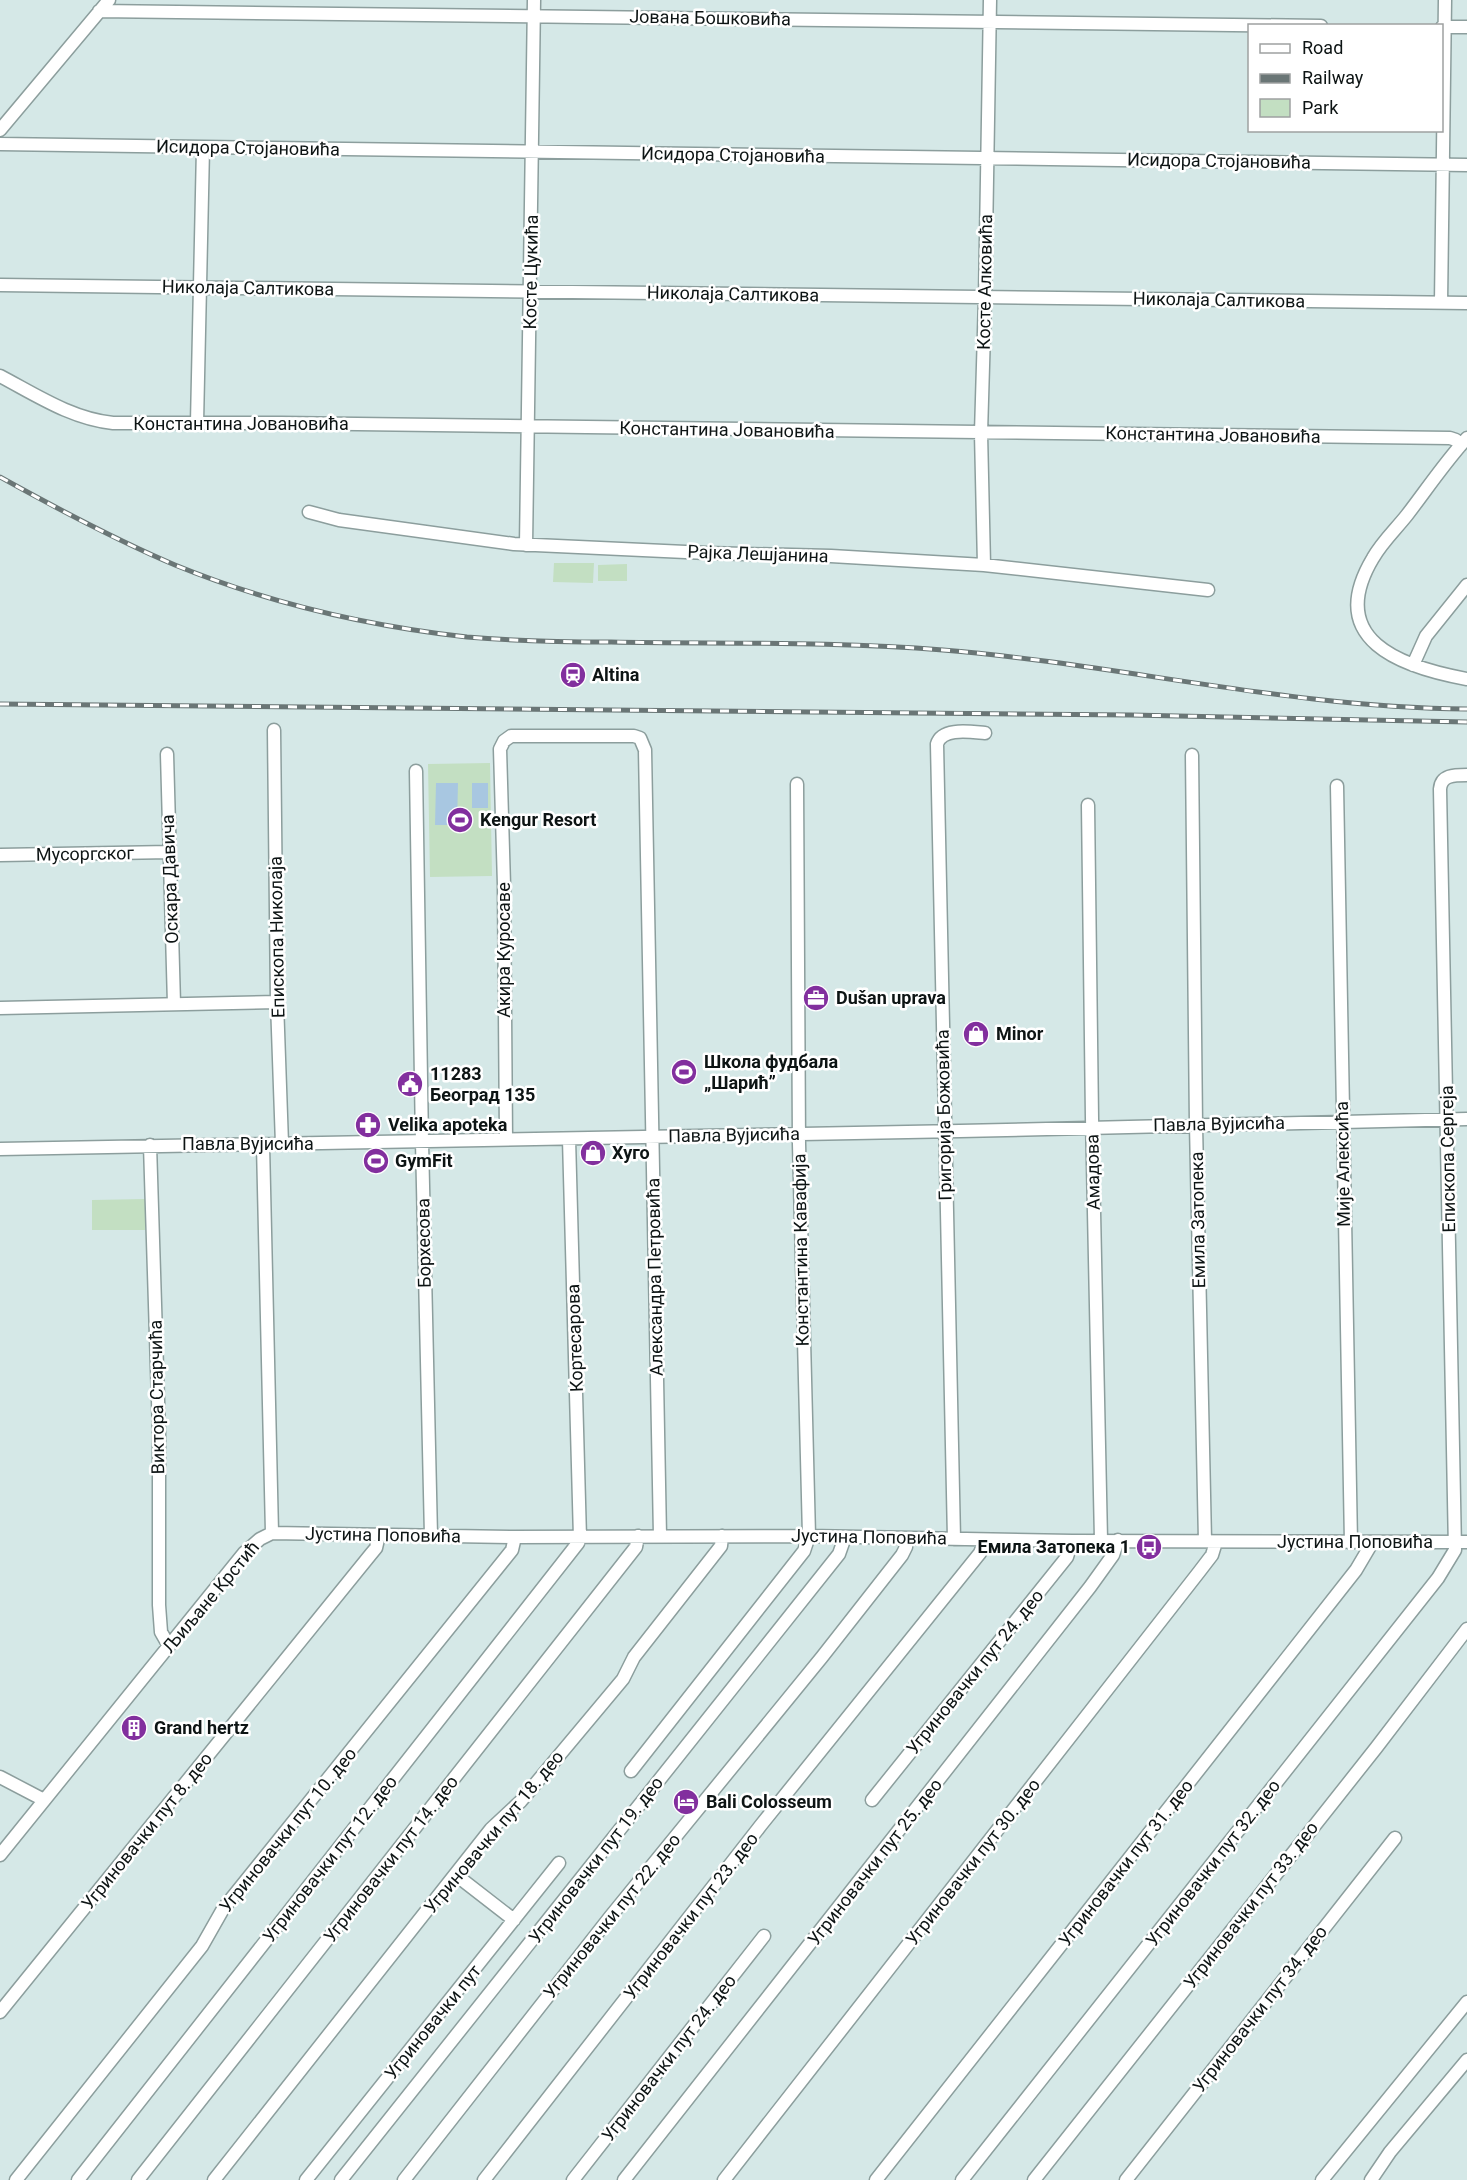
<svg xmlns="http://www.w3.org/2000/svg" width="1467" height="2180" font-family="Roboto,sans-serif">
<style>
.green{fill:#c3dfc2}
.water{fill:#a8c7e1}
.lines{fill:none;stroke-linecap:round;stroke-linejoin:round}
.minor-casing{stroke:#8c9e9d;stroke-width:15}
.minor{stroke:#fff;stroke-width:12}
.rail-casing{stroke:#6a7676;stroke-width:5}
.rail{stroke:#fff;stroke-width:3;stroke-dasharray:9;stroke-linecap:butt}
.labels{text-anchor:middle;stroke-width:5;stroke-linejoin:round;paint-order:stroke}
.street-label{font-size:18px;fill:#0d1414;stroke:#fff}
.poi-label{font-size:18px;font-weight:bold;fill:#0d1414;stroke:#fff;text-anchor:start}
</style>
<rect width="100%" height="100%" fill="#d5e8e7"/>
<path class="green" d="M554,563H594L593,583L553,582Z
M627,564V581H598V565Z
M490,763L492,876L430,877L428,764Z
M145,1199V1230H92V1200Z"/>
<path class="water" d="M436,783H458L457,825H435Z
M472,783H488V808H472Z"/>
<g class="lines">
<g class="minor-casing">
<path id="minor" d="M99,11L1321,26
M1442,27H1467
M0,130L109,0
M0,144L1467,165
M0,285L1467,303
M1441,303L1445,0
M0,376C36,395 72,419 113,423H281L1450,438L1456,440L1460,446
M197,423L203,148
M1467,438C1445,462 1427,489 1407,515C1396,529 1382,542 1373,558C1324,640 1401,667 1467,679
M309,512L339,520L514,544L707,553L831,556L984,565L1208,590
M526,545L534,0
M984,565L981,433L985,298L990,0
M1413,665L1426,636L1467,585
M274,730L277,1002L282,1144
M167,754L174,1004
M1192,755L1196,1125L1205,1541
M416,771L422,1142L431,1536
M1337,786L1351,1543
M1088,805L1092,1118L1101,1540
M0,855L170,852
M0,1008L277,1002
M506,1139L504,885L500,749L504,741L511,736H634L640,738L645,750L660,1536
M150,1145L159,1432V1605L161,1632L169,1646
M263,1145L272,1533
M0,1149L960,1131L1467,1119
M954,1539L937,744C942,727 971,732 985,733
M631,1771L804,1551L809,1536L799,1144L797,784
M0,1777L44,1800
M872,1800L1067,1557L1072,1541
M0,1855L244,1553L260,1539L272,1533L515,1537L809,1536L1072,1541L1467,1542
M456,1875L514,1920
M0,2012L371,1554L376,1548L379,1535
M16,2180L202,1946L223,1909L512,1550L515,1537
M78,2180L578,1543L580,1538L569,1139
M138,2180L636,1547L638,1536
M214,2180L491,1829L521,1801L623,1679L634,1657L721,1546L722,1536
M306,2180L559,1863
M341,2180L839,1554L845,1537
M404,2180L610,1917L822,1657L902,1555L906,1547L907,1538
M484,2180L761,1825L980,1553L985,1540
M573,2180L764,1936
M624,2180L1090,1587L1113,1555L1118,1540
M724,2180L1199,1572L1212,1555L1216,1542
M876,2180L1356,1570L1369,1548L1370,1543
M962,2180L1438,1578L1455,1550L1440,789C1441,775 1454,775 1467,775
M1034,2180L1376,1748L1467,1629
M1126,2180L1395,1838
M1322,2180L1467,2002
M1371,2180L1390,2152L1467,2060"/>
</g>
<use href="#minor" class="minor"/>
<g class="rail-casing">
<path id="rail" d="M0,477C56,508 116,540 175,565C268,603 368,626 467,637C515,641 563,642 611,642C721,644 832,641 943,650C1118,664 1290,708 1467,709
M0,704L1131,715L1467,722"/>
</g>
<use href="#rail" class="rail"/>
</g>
<defs>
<g id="station-disc" transform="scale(1.35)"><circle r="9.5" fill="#822f9e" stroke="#fff"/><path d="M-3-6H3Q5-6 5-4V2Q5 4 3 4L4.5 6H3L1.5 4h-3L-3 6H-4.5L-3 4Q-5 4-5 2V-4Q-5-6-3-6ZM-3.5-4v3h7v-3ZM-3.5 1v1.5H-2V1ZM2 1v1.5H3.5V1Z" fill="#fff"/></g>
<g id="stadium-disc" transform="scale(1.35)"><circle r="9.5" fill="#822f9e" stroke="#fff"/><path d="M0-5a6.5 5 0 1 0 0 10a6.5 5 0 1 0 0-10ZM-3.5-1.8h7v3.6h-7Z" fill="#fff"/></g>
<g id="office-disc" transform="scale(1.35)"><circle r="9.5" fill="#822f9e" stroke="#fff"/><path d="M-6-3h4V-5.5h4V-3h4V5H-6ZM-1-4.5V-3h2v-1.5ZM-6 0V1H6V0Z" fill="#fff"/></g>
<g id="shop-disc" transform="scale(1.35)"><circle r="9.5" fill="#822f9e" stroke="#fff"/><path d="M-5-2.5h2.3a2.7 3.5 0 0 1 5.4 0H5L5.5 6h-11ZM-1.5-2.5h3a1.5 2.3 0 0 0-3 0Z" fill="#fff"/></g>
<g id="civic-disc" transform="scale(1.35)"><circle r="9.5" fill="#822f9e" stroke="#fff"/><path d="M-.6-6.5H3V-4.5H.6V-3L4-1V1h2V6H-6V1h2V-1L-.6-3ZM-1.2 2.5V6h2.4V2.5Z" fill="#fff"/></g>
<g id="pharmacy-disc" transform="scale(1.35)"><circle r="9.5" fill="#822f9e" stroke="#fff"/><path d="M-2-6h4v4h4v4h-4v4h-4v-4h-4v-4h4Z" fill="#fff"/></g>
<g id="bus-disc" transform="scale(1.35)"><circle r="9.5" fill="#822f9e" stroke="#fff"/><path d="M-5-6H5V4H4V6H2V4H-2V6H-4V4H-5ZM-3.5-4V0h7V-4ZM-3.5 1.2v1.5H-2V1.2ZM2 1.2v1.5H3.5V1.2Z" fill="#fff"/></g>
<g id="building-disc" transform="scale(1.35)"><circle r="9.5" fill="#822f9e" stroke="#fff"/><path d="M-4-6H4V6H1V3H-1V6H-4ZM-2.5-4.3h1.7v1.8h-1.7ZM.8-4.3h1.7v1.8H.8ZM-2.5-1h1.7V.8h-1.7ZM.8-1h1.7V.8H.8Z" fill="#fff"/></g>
<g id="hotel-disc" transform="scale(1.35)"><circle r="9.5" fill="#822f9e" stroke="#fff"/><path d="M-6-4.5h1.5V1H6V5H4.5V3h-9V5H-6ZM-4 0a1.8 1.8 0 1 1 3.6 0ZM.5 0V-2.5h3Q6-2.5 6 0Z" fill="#fff"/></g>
</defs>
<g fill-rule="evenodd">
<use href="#station-disc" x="573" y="675"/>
<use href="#stadium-disc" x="460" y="820"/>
<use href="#office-disc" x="816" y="998"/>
<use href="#shop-disc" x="976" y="1034"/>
<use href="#stadium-disc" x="684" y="1072"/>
<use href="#civic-disc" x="410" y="1084"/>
<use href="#pharmacy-disc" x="368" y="1125"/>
<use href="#shop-disc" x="593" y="1153"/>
<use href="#stadium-disc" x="376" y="1161"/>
<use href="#bus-disc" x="1149" y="1547"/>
<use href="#building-disc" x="134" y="1728"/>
<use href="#hotel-disc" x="686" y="1802"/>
</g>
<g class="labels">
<g class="street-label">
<text transform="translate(710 18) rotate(1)" y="6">Јована Бошковића</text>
<text transform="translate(248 148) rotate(1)" y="6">Исидора Стојановића</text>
<text transform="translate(733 155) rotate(1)" y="6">Исидора Стојановића</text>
<text transform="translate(1219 161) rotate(1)" y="6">Исидора Стојановића</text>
<text transform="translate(531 272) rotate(-89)" y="6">Косте Цукића</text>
<text transform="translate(985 282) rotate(-89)" y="6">Косте Алковића</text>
<text transform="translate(248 288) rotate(1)" y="6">Николаја Салтикова</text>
<text transform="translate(733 294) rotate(1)" y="6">Николаја Салтикова</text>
<text transform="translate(1219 300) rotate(1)" y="6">Николаја Салтикова</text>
<text x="241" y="430">Константина Јовановића</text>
<text transform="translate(727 430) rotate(1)" y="6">Константина Јовановића</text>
<text transform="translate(1213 435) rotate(1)" y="6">Константина Јовановића</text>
<text transform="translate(758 554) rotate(2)" y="6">Рајка Лешјанина</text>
<text transform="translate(85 854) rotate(-1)" y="6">Мусоргског</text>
<text transform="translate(170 879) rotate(-92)" y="6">Оскара Давича</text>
<text transform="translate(277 937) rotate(-91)" y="6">Епископа Николаја</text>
<text transform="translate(504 950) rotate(-90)" y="6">Акира Куросаве</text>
<text transform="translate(944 1115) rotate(-91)" y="6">Григорија Божовића</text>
<text transform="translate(1219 1124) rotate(-1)" y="6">Павла Вујисића</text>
<text transform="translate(734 1135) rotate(-1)" y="6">Павла Вујисића</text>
<text x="248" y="1150">Павла Вујисића</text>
<text transform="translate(1448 1159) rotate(-91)" y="6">Епископа Сергеја</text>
<text transform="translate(1343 1164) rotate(-91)" y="6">Мије Алексића</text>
<text transform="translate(1093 1172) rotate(-91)" y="6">Амадова</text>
<text transform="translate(1198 1220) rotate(-91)" y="6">Емила Затопека</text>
<text transform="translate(424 1243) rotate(-91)" y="6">Борхесова</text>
<text transform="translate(801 1250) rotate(-91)" y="6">Константина Кавафија</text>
<text transform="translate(655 1277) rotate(-91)" y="6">Александра Петровића</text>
<text transform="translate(575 1338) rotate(-92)" y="6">Кортесарова</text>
<text transform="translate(157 1397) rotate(-91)" y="6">Виктора Старчића</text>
<text transform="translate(383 1535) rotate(1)" y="6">Јустина Поповића</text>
<text transform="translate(869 1537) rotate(1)" y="6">Јустина Поповића</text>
<text x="1355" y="1548">Јустина Поповића</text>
<text transform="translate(211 1597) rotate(-50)" y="6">Љиљане Крстић</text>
<text transform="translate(975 1672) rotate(-51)" y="6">Угриновачки пут 24. део</text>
<text transform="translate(288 1830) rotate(-51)" y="6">Угриновачки пут 10. део</text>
<text transform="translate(147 1831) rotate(-51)" y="6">Угриновачки пут 8. део</text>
<text transform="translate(494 1832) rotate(-50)" y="6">Угриновачки пут 18. део</text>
<text transform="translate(330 1859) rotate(-52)" y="6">Угриновачки пут 12. део</text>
<text transform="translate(391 1859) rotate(-52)" y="6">Угриновачки пут 14. део</text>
<text transform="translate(596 1860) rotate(-52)" y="6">Угриновачки пут 19. део</text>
<text transform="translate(875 1862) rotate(-52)" y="6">Угриновачки пут 25. део</text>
<text transform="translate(973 1862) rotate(-52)" y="6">Угриновачки пут 30. део</text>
<text transform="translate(1126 1863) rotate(-52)" y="6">Угриновачки пут 31. део</text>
<text transform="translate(1213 1863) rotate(-52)" y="6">Угриновачки пут 32. део</text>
<text transform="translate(1251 1905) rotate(-52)" y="6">Угриновачки пут 33. део</text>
<text transform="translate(612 1916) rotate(-51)" y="6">Угриновачки пут 22. део</text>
<text transform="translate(691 1916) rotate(-52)" y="6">Угриновачки пут 23. део</text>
<text transform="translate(1260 2009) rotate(-52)" y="6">Угриновачки пут 34. део</text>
<text transform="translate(433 2022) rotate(-51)" y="6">Угриновачки пут</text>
<text transform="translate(669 2058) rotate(-52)" y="6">Угриновачки пут 24. део</text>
</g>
<g class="poi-label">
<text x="592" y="681">Altina</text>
<text x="480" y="826">Kengur Resort</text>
<text x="836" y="1004">Dušan uprava</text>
<text x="996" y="1040">Minor</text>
<text x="704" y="1068">Школа фудбала<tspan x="704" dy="21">„Шарић”</tspan></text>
<text x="430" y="1080">11283<tspan x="430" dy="21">Београд 135</tspan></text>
<text x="388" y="1131">Velika apoteka</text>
<text x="612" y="1159">Хуго</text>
<text x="395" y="1167">GymFit</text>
<text x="1130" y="1553" text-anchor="end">Емила Затопека 1</text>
<text x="154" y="1734">Grand hertz</text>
<text x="706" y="1808">Bali Colosseum</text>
</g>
</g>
<rect x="1248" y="24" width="195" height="108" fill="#ffffff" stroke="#9ea1a1" stroke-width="1.5"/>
<rect x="1260" y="44" width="30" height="9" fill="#ffffff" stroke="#9ea1a1" stroke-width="1.5"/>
<text x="1302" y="54" font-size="18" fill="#0d1414">Road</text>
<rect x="1260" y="74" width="30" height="9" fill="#6a7676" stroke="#9ea1a1" stroke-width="1.5"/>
<text x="1302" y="84" font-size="18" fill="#0d1414">Railway</text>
<rect x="1260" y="99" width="30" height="18" fill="#c3dfc2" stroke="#9ea1a1" stroke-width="1.5"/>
<text x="1302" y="114" font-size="18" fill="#0d1414">Park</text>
</svg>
